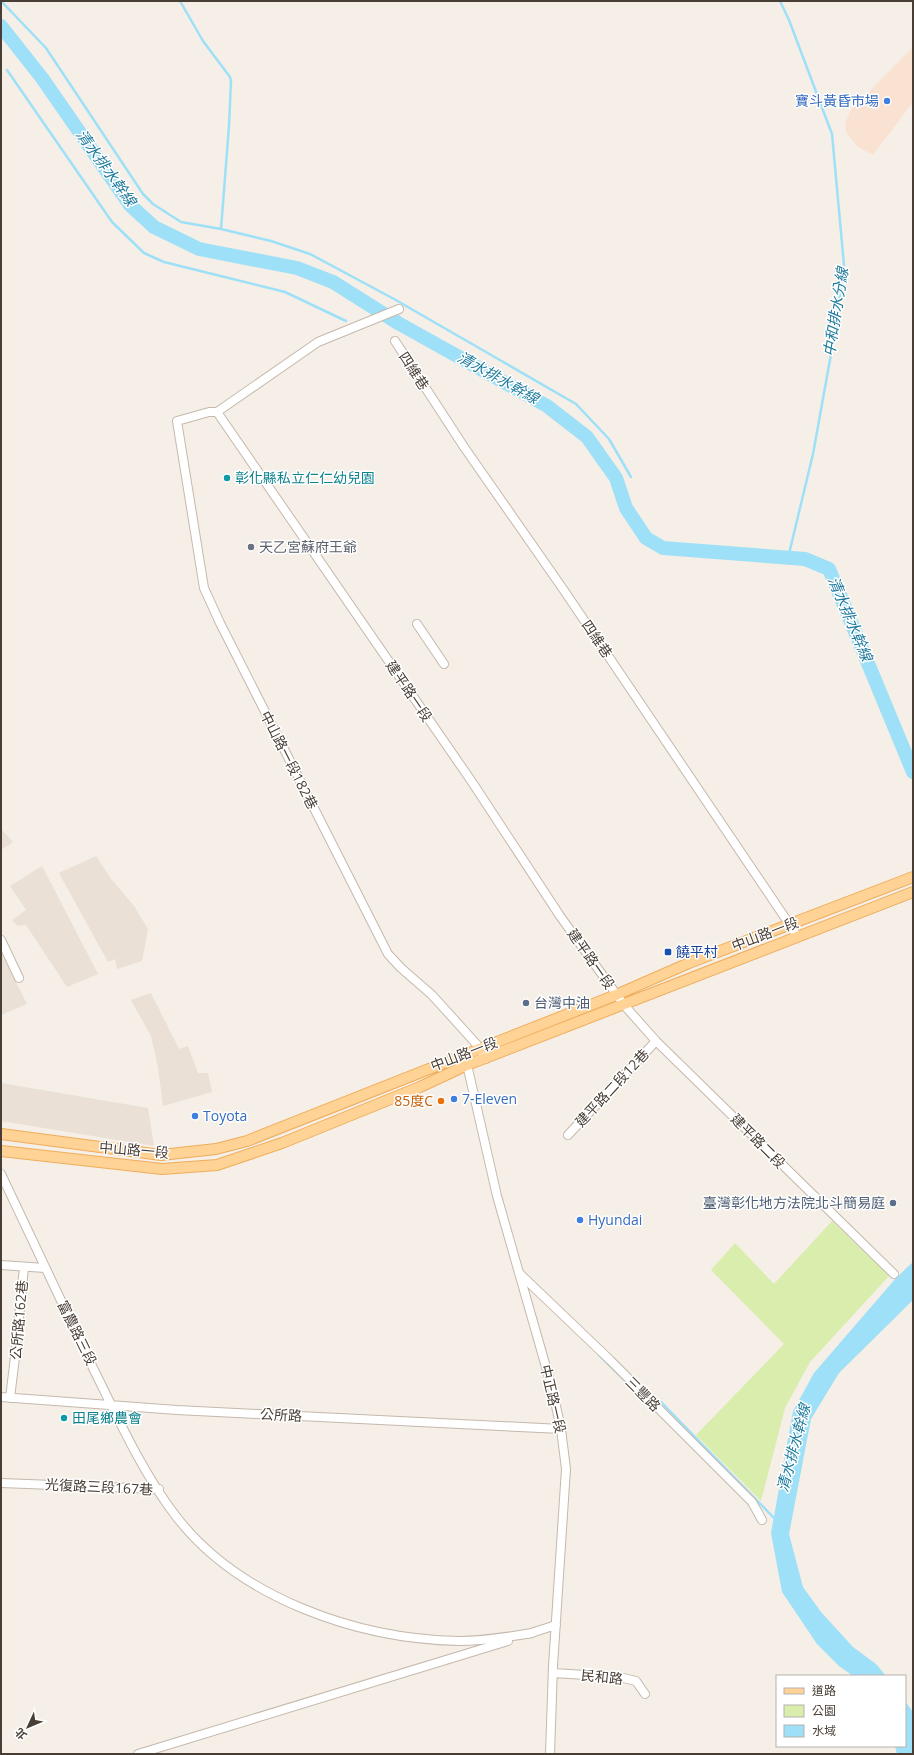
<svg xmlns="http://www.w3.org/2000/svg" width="914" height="1755" font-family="'Open Sans','Noto Sans TC',sans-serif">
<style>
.residential{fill:#eae0d5}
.commercial{fill:#f9e2d1}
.green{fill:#d9edac}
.water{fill:#9ee0f7}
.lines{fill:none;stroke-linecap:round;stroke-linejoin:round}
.stream{stroke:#9ee0f7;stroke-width:2.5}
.river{stroke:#9ee0f7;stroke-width:14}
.minor-casing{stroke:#c5b8ac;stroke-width:10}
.major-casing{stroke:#efad5b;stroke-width:12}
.minor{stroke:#fff;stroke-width:8}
.major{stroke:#ffd296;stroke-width:10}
.shop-dot{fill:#3f7fe0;stroke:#fff;stroke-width:1.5}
.culture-dot{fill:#0f9aa8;stroke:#fff;stroke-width:1.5}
.worship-dot{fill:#6b7280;stroke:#fff;stroke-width:1.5}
.transit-dot{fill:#1a4fb4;stroke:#fff;stroke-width:1.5}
.service-dot{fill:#5c6f8a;stroke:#fff;stroke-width:1.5}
.food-dot{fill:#e8710a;stroke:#fff;stroke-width:1.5}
.labels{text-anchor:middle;stroke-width:3;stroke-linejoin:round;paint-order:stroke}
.shop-label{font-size:14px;fill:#366cbe;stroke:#fff;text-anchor:start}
.street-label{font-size:14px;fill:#493e35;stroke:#fff}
.culture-label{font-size:14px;fill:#0d838f;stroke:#fff;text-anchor:start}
.worship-label{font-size:14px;fill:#5b616d;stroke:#fff;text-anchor:start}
.transit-label{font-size:14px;fill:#164399;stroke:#fff;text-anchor:start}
.service-label{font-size:14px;fill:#4e5e75;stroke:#fff;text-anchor:start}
.food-label{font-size:14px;fill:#c56008;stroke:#fff;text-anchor:end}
.water-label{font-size:15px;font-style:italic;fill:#1f7b9d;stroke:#fff}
</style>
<rect width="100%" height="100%" fill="#f5efe7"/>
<path class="residential" d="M1,829L13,842L1,850Z
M96,856L111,879L134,906L148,929L142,961L117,969L115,959L108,962L59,873Z
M42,866L98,974L67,987L26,925L18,926L12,920L26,910L10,886Z
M1,953L27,1004L1,1015Z
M151,993L179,1049L188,1046L198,1073H208L212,1092L163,1106L158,1067L151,1036L131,1000Z
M1,1083L148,1108L154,1146L1,1121Z"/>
<path class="commercial" d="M913,47V102L873,155L858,147L846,132L845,124L851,110Z"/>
<path class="green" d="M832,1221L889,1276L810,1362L785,1408L761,1501L696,1435L784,1344L711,1270L735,1243L774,1284Z"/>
<path class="water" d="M913,1262V1300L839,1373L811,1419L789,1534L803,1587L821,1612L853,1647L876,1664L886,1676H853L839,1666L817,1644L782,1592L771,1533L793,1411L814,1373L896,1278Z
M905,1701L913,1712V1754H897L895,1746H905Z"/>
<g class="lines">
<path class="stream" d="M1,1L46,48L143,194L153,204L181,222L221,229L271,241L310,254L394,299L576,404L609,439L631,477
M180,1L203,41L230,77L231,81L229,126L221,229
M780,1L789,20L832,134L844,265L835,332L813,454L788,558
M7,70L112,222L144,253L164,262L285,292L346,321
M599,1355L640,1395L643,1396
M655,1400L661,1402L775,1519"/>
<path class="river" d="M1,26L42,78L130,205L154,227L199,249L297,268L333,282L398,323L547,406L587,437L616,478L626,508L646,538L663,548L805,559L829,569L913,772"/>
<g class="minor-casing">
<path id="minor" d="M395,341L464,447L563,589L798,937
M217,412L318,342L399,309
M417,624L444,664
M1,940L19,978
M486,1059L480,1048L432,995L401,968L388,954L220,623L204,588L177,421L209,412H217L472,782L560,916L624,1005L656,1041L894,1274
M466,1060L497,1196L552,1388L561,1429L566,1469L553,1666L550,1754
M568,1135L656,1041
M1,1174C32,1238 62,1303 93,1368C117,1416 142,1472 175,1515C238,1598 357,1639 459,1641C483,1641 508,1637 532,1633
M1,1265L45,1268
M519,1273L610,1360L752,1502L762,1520
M1,1397L177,1410L561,1429
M10,1398L15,1357L24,1267
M1,1483L159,1489
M528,1634L556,1625
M553,1673L619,1677L636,1681L645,1694
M138,1754L508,1641"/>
</g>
<g class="major-casing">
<path id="major" d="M1,1134L161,1155L216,1149L247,1141L616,995L689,963L913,877
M1,1151L162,1169L217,1165L282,1143L420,1087L467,1065L913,892"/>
</g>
<use href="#minor" class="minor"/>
<use href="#major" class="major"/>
</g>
<g class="shop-dot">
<circle cx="887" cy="101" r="4"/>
<circle cx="454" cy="1099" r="4"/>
<circle cx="195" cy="1116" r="4"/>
<circle cx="580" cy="1220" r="4"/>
</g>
<g class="culture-dot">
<circle cx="227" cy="478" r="4"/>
<circle cx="64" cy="1418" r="4"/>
</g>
<circle class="worship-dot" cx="251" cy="547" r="4"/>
<rect class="transit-dot" x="664" y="948" width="8" height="8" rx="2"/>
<g class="service-dot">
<circle cx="526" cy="1003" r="4"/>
<circle cx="893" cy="1203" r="4"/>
</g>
<circle class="food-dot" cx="441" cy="1101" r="4"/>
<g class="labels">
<g class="shop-label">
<text x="879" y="106" text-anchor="end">寶斗黃昏市場</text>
<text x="462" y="1104">7-Eleven</text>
<text x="203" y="1121">Toyota</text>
<text x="588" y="1225">Hyundai</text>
</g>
<g class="street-label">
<text transform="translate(414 371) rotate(57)" y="5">四維巷</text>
<text transform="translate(597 639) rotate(56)" y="5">四維巷</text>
<text transform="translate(409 691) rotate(56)" y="5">建平路一段</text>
<text transform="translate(289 760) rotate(63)" y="5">中山路一段182巷</text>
<text transform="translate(765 934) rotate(-21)" y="5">中山路一段</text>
<text transform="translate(591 959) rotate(55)" y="5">建平路一段</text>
<text transform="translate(464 1054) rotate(-21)" y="5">中山路一段</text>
<text transform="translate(612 1088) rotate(-47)" y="5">建平路二段12巷</text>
<text transform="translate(758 1141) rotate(45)" y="5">建平路二段</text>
<text transform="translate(134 1150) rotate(5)" y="5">中山路一段</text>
<text transform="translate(19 1320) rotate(-85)" y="5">公所路162巷</text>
<text transform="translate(77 1333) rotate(64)" y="5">富農路三段</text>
<text transform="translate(643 1394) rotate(45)" y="5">三豐路</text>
<text transform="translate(553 1399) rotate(77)" y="5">中正路一段</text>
<text transform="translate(281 1415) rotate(3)" y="5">公所路</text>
<text transform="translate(99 1487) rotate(3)" y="5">光復路三段167巷</text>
<text transform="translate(602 1677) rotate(6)" y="5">民和路</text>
</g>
<g class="culture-label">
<text x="235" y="483">彰化縣私立仁仁幼兒園</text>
<text x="72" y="1423">田尾鄉農會</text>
</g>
<g class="worship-label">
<text x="259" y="552">天乙宮蘇府王爺</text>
</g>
<g class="transit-label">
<text x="676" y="957">饒平村</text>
</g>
<g class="service-label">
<text x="534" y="1008">台灣中油</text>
<text x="885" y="1208" text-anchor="end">臺灣彰化地方法院北斗簡易庭</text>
</g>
<g class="food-label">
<text x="433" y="1106">85度C</text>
</g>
<g class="water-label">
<text transform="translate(106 168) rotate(54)" y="5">清水排水幹線</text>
<text transform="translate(836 312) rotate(-81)" y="5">中和排水分線</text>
<text transform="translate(498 378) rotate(29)" y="5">清水排水幹線</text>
<text transform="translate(850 619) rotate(67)" y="5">清水排水幹線</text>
<text transform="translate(794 1448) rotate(-75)" y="5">清水排水幹線</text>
</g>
</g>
<rect width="914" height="1755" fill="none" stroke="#493e35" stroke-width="4"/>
<rect x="776" y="1675" width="130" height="72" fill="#ffffff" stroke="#b6b2ae"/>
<rect x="784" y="1688" width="20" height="6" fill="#ffd296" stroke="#b6b2ae"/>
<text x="812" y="1695" font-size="12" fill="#493e35">道路</text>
<rect x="784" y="1705" width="20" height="12" fill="#d9edac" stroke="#b6b2ae"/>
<text x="812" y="1715" font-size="12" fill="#493e35">公園</text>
<rect x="784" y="1725" width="20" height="12" fill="#9ee0f7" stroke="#b6b2ae"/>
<text x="812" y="1735" font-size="12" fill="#493e35">水域</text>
<g transform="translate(28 1727) rotate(226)" stroke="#ffffff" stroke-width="3" paint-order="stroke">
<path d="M0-3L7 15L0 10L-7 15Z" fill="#493e35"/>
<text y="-6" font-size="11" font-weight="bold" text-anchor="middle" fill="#493e35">北</text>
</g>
</svg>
